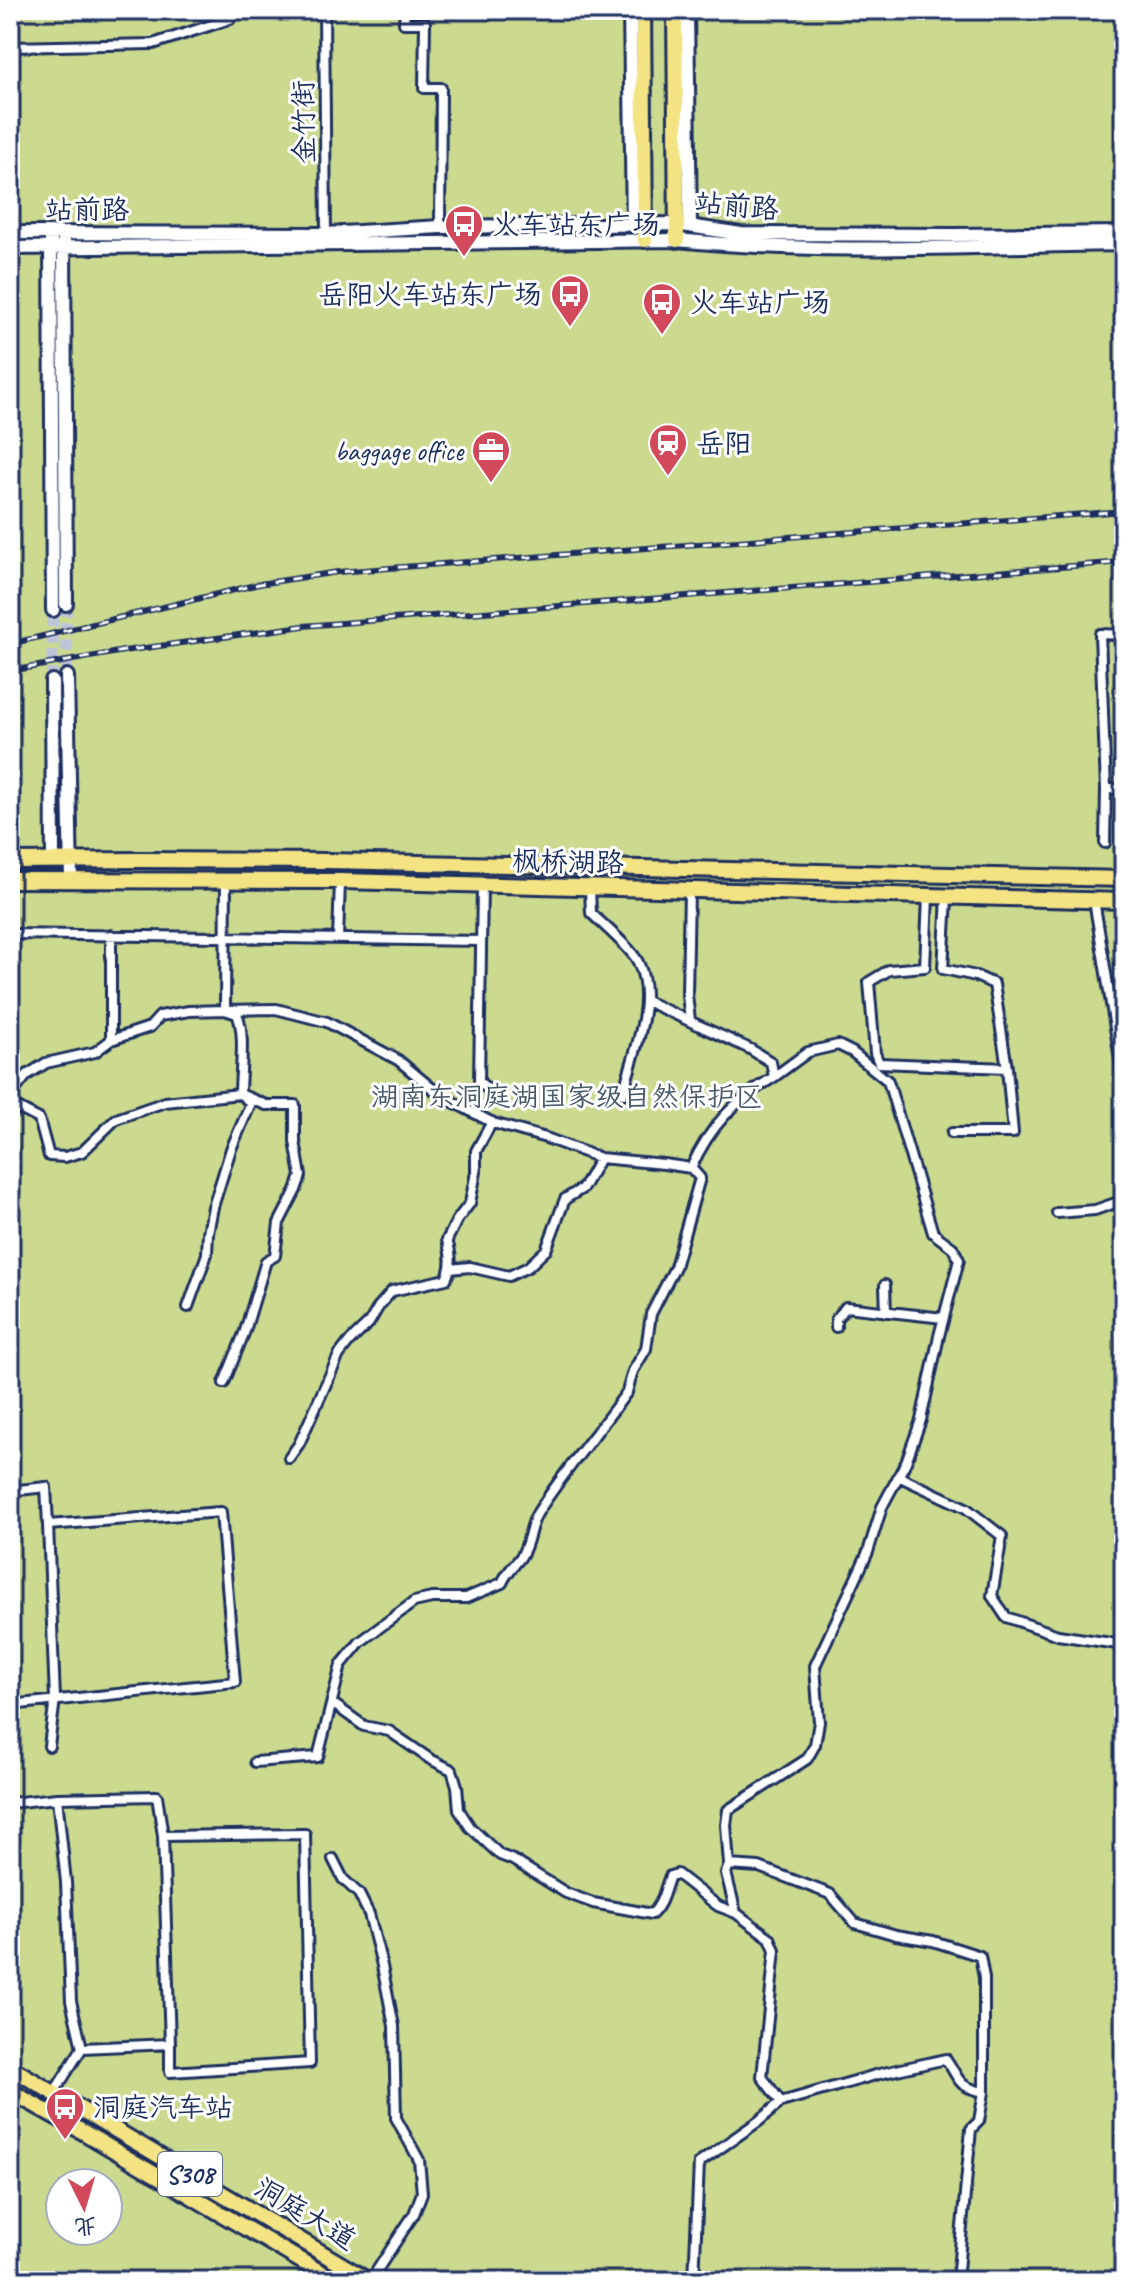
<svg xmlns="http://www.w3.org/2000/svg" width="1134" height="2291" font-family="Caveat,'LXGW WenKai TC',sans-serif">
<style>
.green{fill:#cbda8e;stroke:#738476;stroke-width:2;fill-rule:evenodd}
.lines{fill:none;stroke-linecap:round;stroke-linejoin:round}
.secondary-tunnel{stroke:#bfc5d9;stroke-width:12;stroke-dasharray:12 6;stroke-linecap:butt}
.street-casing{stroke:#1b2f5e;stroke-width:14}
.secondary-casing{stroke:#1b2f5e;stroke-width:18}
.primary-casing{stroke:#1b2f5e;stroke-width:20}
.street{stroke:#fff;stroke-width:8}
.secondary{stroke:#fff;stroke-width:12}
.primary{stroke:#f4e382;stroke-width:14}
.rail-casing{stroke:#1b2f5e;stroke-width:6}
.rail{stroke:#fff;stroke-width:3;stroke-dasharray:9;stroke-linecap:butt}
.labels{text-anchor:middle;stroke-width:6;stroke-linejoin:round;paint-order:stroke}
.shield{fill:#fff;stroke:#5f6d8e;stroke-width:2}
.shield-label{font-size:26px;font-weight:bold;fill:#1b2f5e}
.street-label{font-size:28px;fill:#1b2f5e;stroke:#fff}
.poi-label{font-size:28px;fill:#1b2f5e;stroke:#fff;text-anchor:start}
.park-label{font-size:28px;fill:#475a6a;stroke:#fff}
</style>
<rect width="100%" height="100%" fill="#e8eaf8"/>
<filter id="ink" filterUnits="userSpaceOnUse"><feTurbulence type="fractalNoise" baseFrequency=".0125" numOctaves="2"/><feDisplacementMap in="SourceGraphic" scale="16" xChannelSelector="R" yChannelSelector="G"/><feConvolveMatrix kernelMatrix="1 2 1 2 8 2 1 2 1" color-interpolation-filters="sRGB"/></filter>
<g filter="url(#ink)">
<path class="green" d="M10,10H1124V2281H10ZM60,2183H108V2231H60Z"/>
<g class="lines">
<path class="secondary-tunnel" d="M66,604L67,676
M52,681L53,610"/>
<g class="street-casing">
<path id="street" d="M324,10L326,234
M405,10L404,23H425L424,88H441L440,227
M10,47L153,44L230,19V10
M1106,789L1100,634L1124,635
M1105,843L1106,789H1124
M226,880L225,1010L276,1009L327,1022L398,1060L440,1095L493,1123L546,1138L600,1158L664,1164L691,1168
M482,885L479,1082L488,1089
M590,888L591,913C602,924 632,949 638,962C657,1002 633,1053 623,1094
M689,890L687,995L690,1020
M928,896L925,967L889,970L869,982L875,1053L879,1063L1007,1068L994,984L976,976L943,969L947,897
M1094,900L1124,1083
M10,934L481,941
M338,939L340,881
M111,1040L150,1027L160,1016L189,1011L225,1010L237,1014C246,1034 240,1071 240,1094L251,1103L231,1149L213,1207L208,1233L207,1254L188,1307
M10,1104L39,1119L49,1156L65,1157L82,1152L116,1119L165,1102L240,1094L266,1105H295V1141L301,1176L296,1190L279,1223L275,1256L266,1261L245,1331L224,1383
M10,1104L15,1090L27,1075L46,1063L95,1052L111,1040V935
M952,1133H1013L1007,1068
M1057,1213L1095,1210L1124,1200
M450,1269L470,1267L509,1276L528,1267L546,1250L565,1199L583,1188L600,1158
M885,1285L886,1312
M836,1327V1319L846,1307L943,1318
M289,1458L299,1444L339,1355L349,1342L369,1323L379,1306L392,1291L446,1279C453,1266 451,1253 447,1240L457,1220L470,1203L476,1172V1151L492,1122
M898,1476L966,1508L1002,1536L992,1596L1006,1617L1058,1635L1124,1645
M10,1491L46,1487L48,1525L221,1512L235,1682L10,1705
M48,1525L55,1699L49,1746
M332,1703L364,1726L389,1731L430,1759L452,1770L457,1786L459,1810L470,1827L500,1855L513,1860L566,1893L593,1903L652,1914C663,1904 664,1890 670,1876L677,1874L718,1906L736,1913
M255,1762L318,1757L341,1665L360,1642L414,1602L432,1598H466L502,1583C507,1572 513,1567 520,1558C530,1544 529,1526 538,1512C565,1470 598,1432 627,1392L633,1371L646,1349L651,1314L675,1267L700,1178L691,1168C710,1126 734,1101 774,1077L771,1062L750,1049L646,1001
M57,1798L66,1882L71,2001L82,2048
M10,1803L57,1798L157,1796L163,1836L170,2044L82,2048L53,2094
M163,1836L305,1834L310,2063L170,2072V2044
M333,1859L343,1879L359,1894L369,1914L381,1961L394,2026L396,2118L419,2160L422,2193L414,2214L370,2281
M729,1865L726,1825L728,1810L807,1759L815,1745L819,1722L815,1666L868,1552L882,1507L906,1462L921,1420L939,1336L959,1260L953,1248L933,1233L888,1081L852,1052L838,1045L808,1052L774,1077
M694,2281L699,2163L759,2121L781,2102
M957,2281L971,2129L979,2121L984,2092V1978L980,1956L933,1941L896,1935L855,1923L830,1894L759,1867L729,1865L726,1873L736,1913L770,1938L775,1950L762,2077L781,2102L879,2074L946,2059C961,2081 956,2086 984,2092"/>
</g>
<g class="secondary-casing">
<path id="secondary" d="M630,10L633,225
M687,10L690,226
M10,233L326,234L440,227L676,224L741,234L953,235L1124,233
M64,239L66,604
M51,240L53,610
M10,248L677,240C825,255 975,246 1124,244
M67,676L71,879
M52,681L53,860"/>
</g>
<g class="primary-casing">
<path id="primary" d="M643,10L645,240
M675,10L677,240
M10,861L139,860L329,861L1124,879
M10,880L340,881L1124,901
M10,2067L369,2281
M10,2091L85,2133L335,2281"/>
</g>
<use href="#street" class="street"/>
<use href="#secondary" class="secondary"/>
<use href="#primary" class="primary"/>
<g class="rail-casing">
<path id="rail" d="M10,644L259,584L338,572L1124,511
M10,671L124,651L303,626L1124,562"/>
</g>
<use href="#rail" class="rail"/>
</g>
</g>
<defs>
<g id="bus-pin" transform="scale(2)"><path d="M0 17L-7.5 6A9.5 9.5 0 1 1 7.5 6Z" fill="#d1495b" stroke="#fff"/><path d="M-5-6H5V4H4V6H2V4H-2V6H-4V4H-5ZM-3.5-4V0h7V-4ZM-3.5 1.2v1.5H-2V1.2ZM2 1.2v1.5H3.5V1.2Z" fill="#fff"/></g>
<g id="station-pin" transform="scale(2)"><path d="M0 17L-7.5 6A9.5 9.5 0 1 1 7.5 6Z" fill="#d1495b" stroke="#fff"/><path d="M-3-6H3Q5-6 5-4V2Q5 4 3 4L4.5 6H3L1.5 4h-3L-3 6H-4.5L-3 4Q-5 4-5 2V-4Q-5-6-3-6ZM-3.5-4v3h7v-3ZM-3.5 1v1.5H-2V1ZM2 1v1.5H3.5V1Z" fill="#fff"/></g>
<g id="office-pin" transform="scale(2)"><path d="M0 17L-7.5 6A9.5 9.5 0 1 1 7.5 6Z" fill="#d1495b" stroke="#fff"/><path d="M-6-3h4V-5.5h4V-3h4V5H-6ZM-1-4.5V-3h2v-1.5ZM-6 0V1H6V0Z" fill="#fff"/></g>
</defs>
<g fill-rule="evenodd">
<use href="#bus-pin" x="464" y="224"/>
<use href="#bus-pin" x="570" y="294"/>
<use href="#bus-pin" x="662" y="302"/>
<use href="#station-pin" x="668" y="443"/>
<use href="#office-pin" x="491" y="450"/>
<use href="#bus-pin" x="65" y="2107"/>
</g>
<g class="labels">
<rect class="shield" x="158" y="2152" width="64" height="44" rx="6"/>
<g class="shield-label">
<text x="190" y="2183">S308</text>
</g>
<g class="street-label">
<text transform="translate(303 122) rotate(-91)" y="10">金竹街</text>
<text transform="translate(737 205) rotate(5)" y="10">站前路</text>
<text x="87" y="219">站前路</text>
<text transform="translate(568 861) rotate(1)" y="10">枫桥湖路</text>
<text transform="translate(306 2213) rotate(31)" y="10">洞庭大道</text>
</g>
<g class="poi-label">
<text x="492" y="234">火车站东广场</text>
<text x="542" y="304" text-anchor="end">岳阳火车站东广场</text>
<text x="690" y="312">火车站广场</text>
<text x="696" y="453">岳阳</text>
<text x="463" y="460" text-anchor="end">baggage office</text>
<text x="93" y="2117">洞庭汽车站</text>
</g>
<g class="park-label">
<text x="567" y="1106">湖南东洞庭湖国家级自然保护区</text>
</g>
</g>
<rect width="1134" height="2291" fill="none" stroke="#fff" stroke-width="40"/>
<rect x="20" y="20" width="1094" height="2251" fill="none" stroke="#1b2f5e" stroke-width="3" filter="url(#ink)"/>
<g transform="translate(84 2207) rotate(175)"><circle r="38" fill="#ffffff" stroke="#a4acbf" stroke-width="2"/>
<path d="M0-6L14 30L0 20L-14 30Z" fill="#d1495b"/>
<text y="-12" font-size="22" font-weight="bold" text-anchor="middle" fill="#1b2f5e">北</text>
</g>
</svg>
